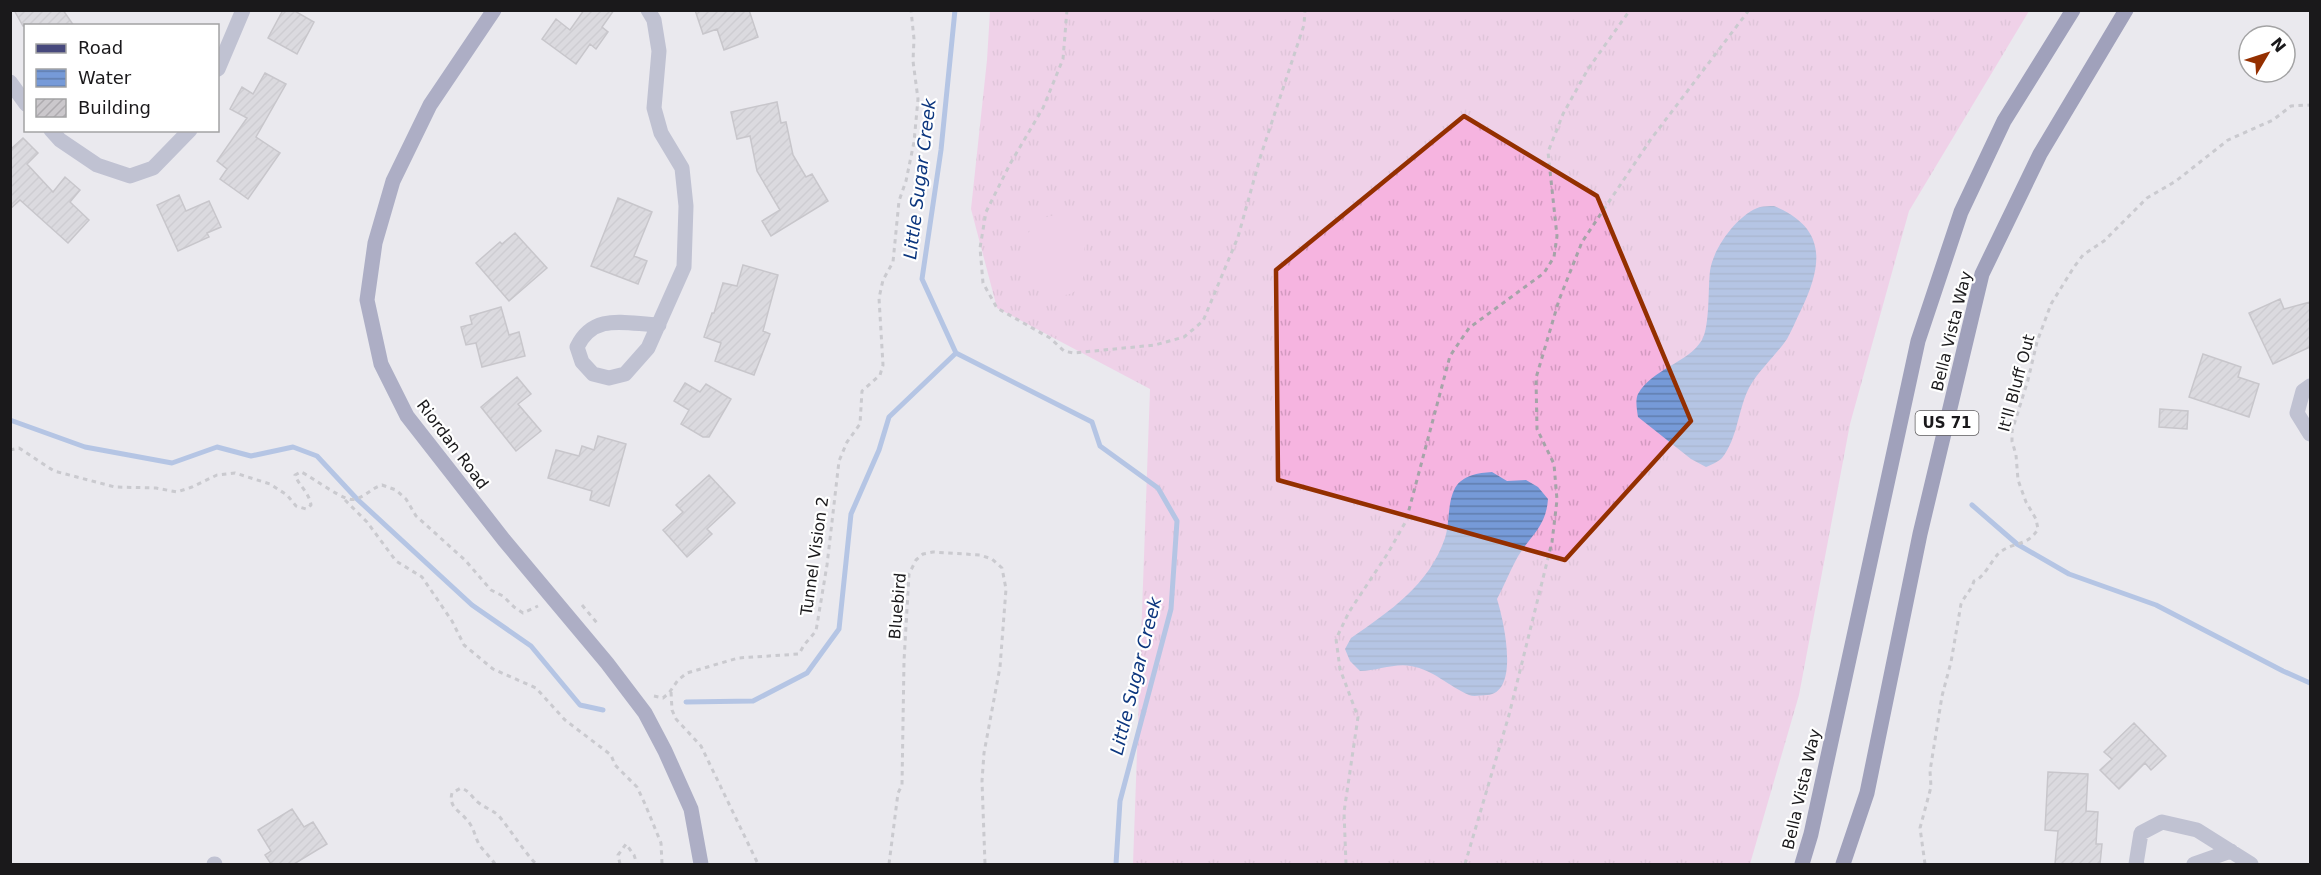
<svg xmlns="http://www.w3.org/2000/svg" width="2321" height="875" font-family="'DejaVu Sans',sans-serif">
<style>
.grass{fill:url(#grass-tufts)}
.garden{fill:#f6b4e0}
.water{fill:url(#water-rules)}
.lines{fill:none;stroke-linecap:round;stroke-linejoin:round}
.stream{stroke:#769ad8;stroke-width:5}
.building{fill:url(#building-hatch);stroke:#9f9ca0;stroke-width:1.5}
.path{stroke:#a5a4a8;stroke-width:3;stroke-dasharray:4.5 4.5;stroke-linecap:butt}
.street{stroke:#8f92b0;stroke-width:15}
.secondary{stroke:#646793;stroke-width:15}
.primary{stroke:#47497d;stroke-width:15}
.marked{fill:none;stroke:#942f00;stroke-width:4.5;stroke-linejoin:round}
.labels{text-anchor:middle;stroke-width:4.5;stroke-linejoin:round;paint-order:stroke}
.shield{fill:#fff;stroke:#5f5e5f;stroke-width:1.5}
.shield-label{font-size:15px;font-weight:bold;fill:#1a191b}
.street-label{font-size:16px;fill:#1a191b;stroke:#fff}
.water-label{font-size:18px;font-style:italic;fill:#0d377f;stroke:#fff}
</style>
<defs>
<pattern id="grass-tufts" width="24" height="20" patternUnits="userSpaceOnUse" patternTransform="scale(1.5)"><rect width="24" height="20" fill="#f6b4e0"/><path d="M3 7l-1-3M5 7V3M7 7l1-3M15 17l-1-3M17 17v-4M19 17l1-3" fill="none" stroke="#d29ac0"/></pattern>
<pattern id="water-rules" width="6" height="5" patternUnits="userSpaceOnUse" patternTransform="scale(1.5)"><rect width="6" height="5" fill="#769ad8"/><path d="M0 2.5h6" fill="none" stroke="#607dae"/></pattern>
<pattern id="building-hatch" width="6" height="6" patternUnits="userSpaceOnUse" patternTransform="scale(1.5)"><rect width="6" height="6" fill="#cbc8cc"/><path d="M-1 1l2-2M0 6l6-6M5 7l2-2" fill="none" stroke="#aeabaf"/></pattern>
</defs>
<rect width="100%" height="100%" fill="#eae9ee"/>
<path class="grass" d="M990,11H2029L1909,211L1850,424L1799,695L1750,864H1133L1150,389L997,308L971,209L987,60Z"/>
<path class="garden" d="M1065,214C1068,216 1074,218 1077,221C1086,231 1087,272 1081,284C1072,301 1046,298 1035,283C1022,265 1020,235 1038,221C1045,216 1057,215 1065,214Z"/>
<path class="water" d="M1774,206C1827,228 1823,264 1801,310C1796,320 1792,330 1787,339C1776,355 1760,369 1750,386C1738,408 1738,438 1722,458C1718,462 1711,465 1706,467L1691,459L1638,417C1637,410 1635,400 1638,394C1652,369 1688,363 1702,340C1710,326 1708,287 1710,271C1713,248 1738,214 1760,207C1764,206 1770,206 1774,206Z
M1492,472L1507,481L1526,480L1538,487L1548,499C1546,529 1528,537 1516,560C1509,573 1504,586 1497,599C1503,618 1521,693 1487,695C1481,695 1474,697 1469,695C1448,686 1434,670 1411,666C1394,663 1377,671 1360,671L1350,661L1345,649L1351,638C1390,611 1429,585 1445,538C1450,523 1447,503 1455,488C1463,475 1478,473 1492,472Z"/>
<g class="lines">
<path class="stream" d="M955,10L941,150L922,279L956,353L1092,422L1100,446L1158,488L1177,521L1171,609L1120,801L1116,864
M10,420L85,447L172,463L217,447L251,456L293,447L317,456L357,499L472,605L531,646L580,705L603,710
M1972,505L2017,544L2069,574L2156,605L2283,671L2310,683
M686,702L753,701L807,673L839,629L851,514L879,450L889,417L956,353"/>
</g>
<path class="building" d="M14,10H63L74,26H23Z
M283,10H293L314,22L297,54L268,38Z
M584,10H614L602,27L608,32L596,49L590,44L576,64L542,39L556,19L570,30Z
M695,10H749L758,37L724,50L717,29L703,34Z
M265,73L286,84L256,137L280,153L248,199L220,179L227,169L217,161L247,118L230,109L242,87L253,94Z
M777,102L781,123L786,122L793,155L806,177L812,174L828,201L771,236L762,221L780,210L757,171L750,136L737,139L731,112Z
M23,138L38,153L27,164L53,192L65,177L80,190L70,202L89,220L68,243L20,200L10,209V147L12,148Z
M179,195L186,211L209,201L221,227L207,233L209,237L178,251L157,205Z
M618,198L652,212L634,256L647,261L638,284L591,266Z
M515,233L547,268L509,301L476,263L500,242L502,244Z
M743,265L778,275L763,331L770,334L754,375L715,361L721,343L704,337L712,313H714L723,283L737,286Z
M2280,299L2284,309L2310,302V347L2273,364L2249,313Z
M501,307L509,335L519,332L525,356L482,367L476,343L466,345L461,327L472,324L470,316Z
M2203,354L2241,367L2238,377L2259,384L2249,417L2189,397Z
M517,377L531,394L518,404L541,431L516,451L481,407Z
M685,383L700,392L706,384L731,399L709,437H703L681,424L689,410L674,401Z
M2160,409L2188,411L2187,429L2159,427Z
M598,436L626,444L609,506L590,500L592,491L548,478L556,450L579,456L582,446L594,450Z
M709,475L735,503L707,529L712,534L687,557L663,530L683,512L676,505Z
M2134,723L2166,756L2151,770L2145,763L2119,789L2100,770L2112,759L2104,752Z
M2048,772L2088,774L2086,811L2098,812L2096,844H2102L2100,864H2055L2058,831L2045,830Z
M292,809L304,827L313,822L327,844L294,864H271L265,855L271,851L258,830Z"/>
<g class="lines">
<path class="path" d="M1067,10L1063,59L1043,108L1010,164L986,212L980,248L983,283L997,308L1050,338L1064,351L1073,353L1155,345L1184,337L1203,321L1238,237L1260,158L1304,25L1305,10
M10,450L19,448L54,471L115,487L156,488L177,492L192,487L217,475L235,473L270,484L287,495L296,506L306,509L311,505C309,492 299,486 295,475L301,472C313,477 346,504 356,499C366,496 372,488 382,485L396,490L406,499L416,516L465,560L491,590L503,596L514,607L523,613L538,606
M345,500L367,522L396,561L422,577L452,621L464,645L493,669L536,688L565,720L611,755L615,765L637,787L645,804L661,843L662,864
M582,605L597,623
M671,692L672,710L676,719L701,746L758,864
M654,696L663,698L669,693L678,680L687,673L738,658L799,654L804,645L816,631L827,565L839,461L847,442L860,424L862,391L880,375L883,365L879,298L883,280L893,262L899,201L906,181L914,142L918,99L913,61L914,39L911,10
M495,864C491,858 485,852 480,846C475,838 474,827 467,820C460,811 448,807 452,793L461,788C470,791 472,798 479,803C485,808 493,810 499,816C512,832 522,849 536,864
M620,864L618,855L626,844L634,855L637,864
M889,864L898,793L902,785L904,661L909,574L916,560L923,554L933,552L980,555L992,559L1002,568L1006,589L1000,667L984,753L982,781L985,864
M1346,864L1344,812L1358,717L1340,669L1336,639L1349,612L1388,553L1406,521L1450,356L1469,328L1544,273L1554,257L1557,236L1548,152L1563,114L1588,69L1630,10
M1465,864L1509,715L1552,542L1557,500L1554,464L1537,429L1536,378L1559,300L1582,242L1651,139L1749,10
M1925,864L1920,828L1931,787L1930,771L1942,696L1951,662L1961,604C1965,595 1971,591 1974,581C1984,578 1991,561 1999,553C2014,541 2027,547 2038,529L2036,519L2026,502L2018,480L2016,455L2012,441V431L2028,380L2037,342L2051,304L2074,267L2083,255L2104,241L2147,198L2176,181L2228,140L2273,120L2291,106L2310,105"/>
<path class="street" d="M648,10L654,20L659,51L654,108L661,133L682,168L686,206L684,267L648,348L625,374L609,378L593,374L582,362L577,347C594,312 626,324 659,325
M218,69L243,10
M10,82L26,104
M51,130L60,140L97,165L130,176L153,168L190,130
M2310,386L2303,391L2297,413L2310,434
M214,864H215
M2137,864H2136L2141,833L2162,822L2197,830L2251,864
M2194,864L2231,851"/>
<path class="secondary" d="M494,10L430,105L393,181L375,243L367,300L381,364L407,416L504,540L607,663L645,713L665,751L691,809L701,864"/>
<path class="primary" d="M1802,864L1811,834L1918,341L1961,212L2004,121L2073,10
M1843,864L1867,793L1920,534L1982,274L2040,154L2126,10"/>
</g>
<path d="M0 0H2321V875H0ZM1464,116L1597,196L1691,421L1565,560L1278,480L1276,270Z" fill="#eae9ee" fill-opacity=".55" fill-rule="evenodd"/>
<path class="marked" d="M1464,116L1597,196L1691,421L1565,560L1278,480L1276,270Z"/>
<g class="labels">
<rect class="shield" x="1915.5" y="411" width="63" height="24" rx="4.5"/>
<g class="shield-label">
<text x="1947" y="428">US 71</text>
</g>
<g class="street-label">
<text transform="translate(1951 331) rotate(-76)" y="6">Bella Vista Way</text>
<text transform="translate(2016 383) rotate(-75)" y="6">It'll Bluff Out</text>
<text transform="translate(453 444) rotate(53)" y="6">Riordan Road</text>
<text transform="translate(814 556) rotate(-82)" y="6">Tunnel Vision 2</text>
<text transform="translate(897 606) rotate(-85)" y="6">Bluebird</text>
<text transform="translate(1801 789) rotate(-77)" y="6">Bella Vista Way</text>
</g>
<g class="water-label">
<text transform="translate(920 179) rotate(-83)" y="6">Little Sugar Creek</text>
<text transform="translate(1136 676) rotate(-76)" y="6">Little Sugar Creek</text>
</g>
</g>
<rect width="2321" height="875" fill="none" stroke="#1a191b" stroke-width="24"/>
<rect x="24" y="24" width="195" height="108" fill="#ffffff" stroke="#a3a3a4" stroke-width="1.5"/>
<rect x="36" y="44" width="30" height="9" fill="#47497d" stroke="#a3a3a4" stroke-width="1.5"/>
<text x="78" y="54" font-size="18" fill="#1a191b">Road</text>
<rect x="36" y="69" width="30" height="18" fill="url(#water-rules)" stroke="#a3a3a4" stroke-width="1.5"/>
<text x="78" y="84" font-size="18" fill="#1a191b">Water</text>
<rect x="36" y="99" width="30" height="18" fill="url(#building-hatch)" stroke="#a3a3a4" stroke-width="1.5"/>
<text x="78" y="114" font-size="18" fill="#1a191b">Building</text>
<g transform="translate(2267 54) rotate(51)"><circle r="28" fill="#ffffff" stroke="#a3a3a4" stroke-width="1.5"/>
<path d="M0-4.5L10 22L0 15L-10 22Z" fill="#942f00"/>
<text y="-9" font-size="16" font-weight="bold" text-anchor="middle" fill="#1a191b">N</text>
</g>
</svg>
